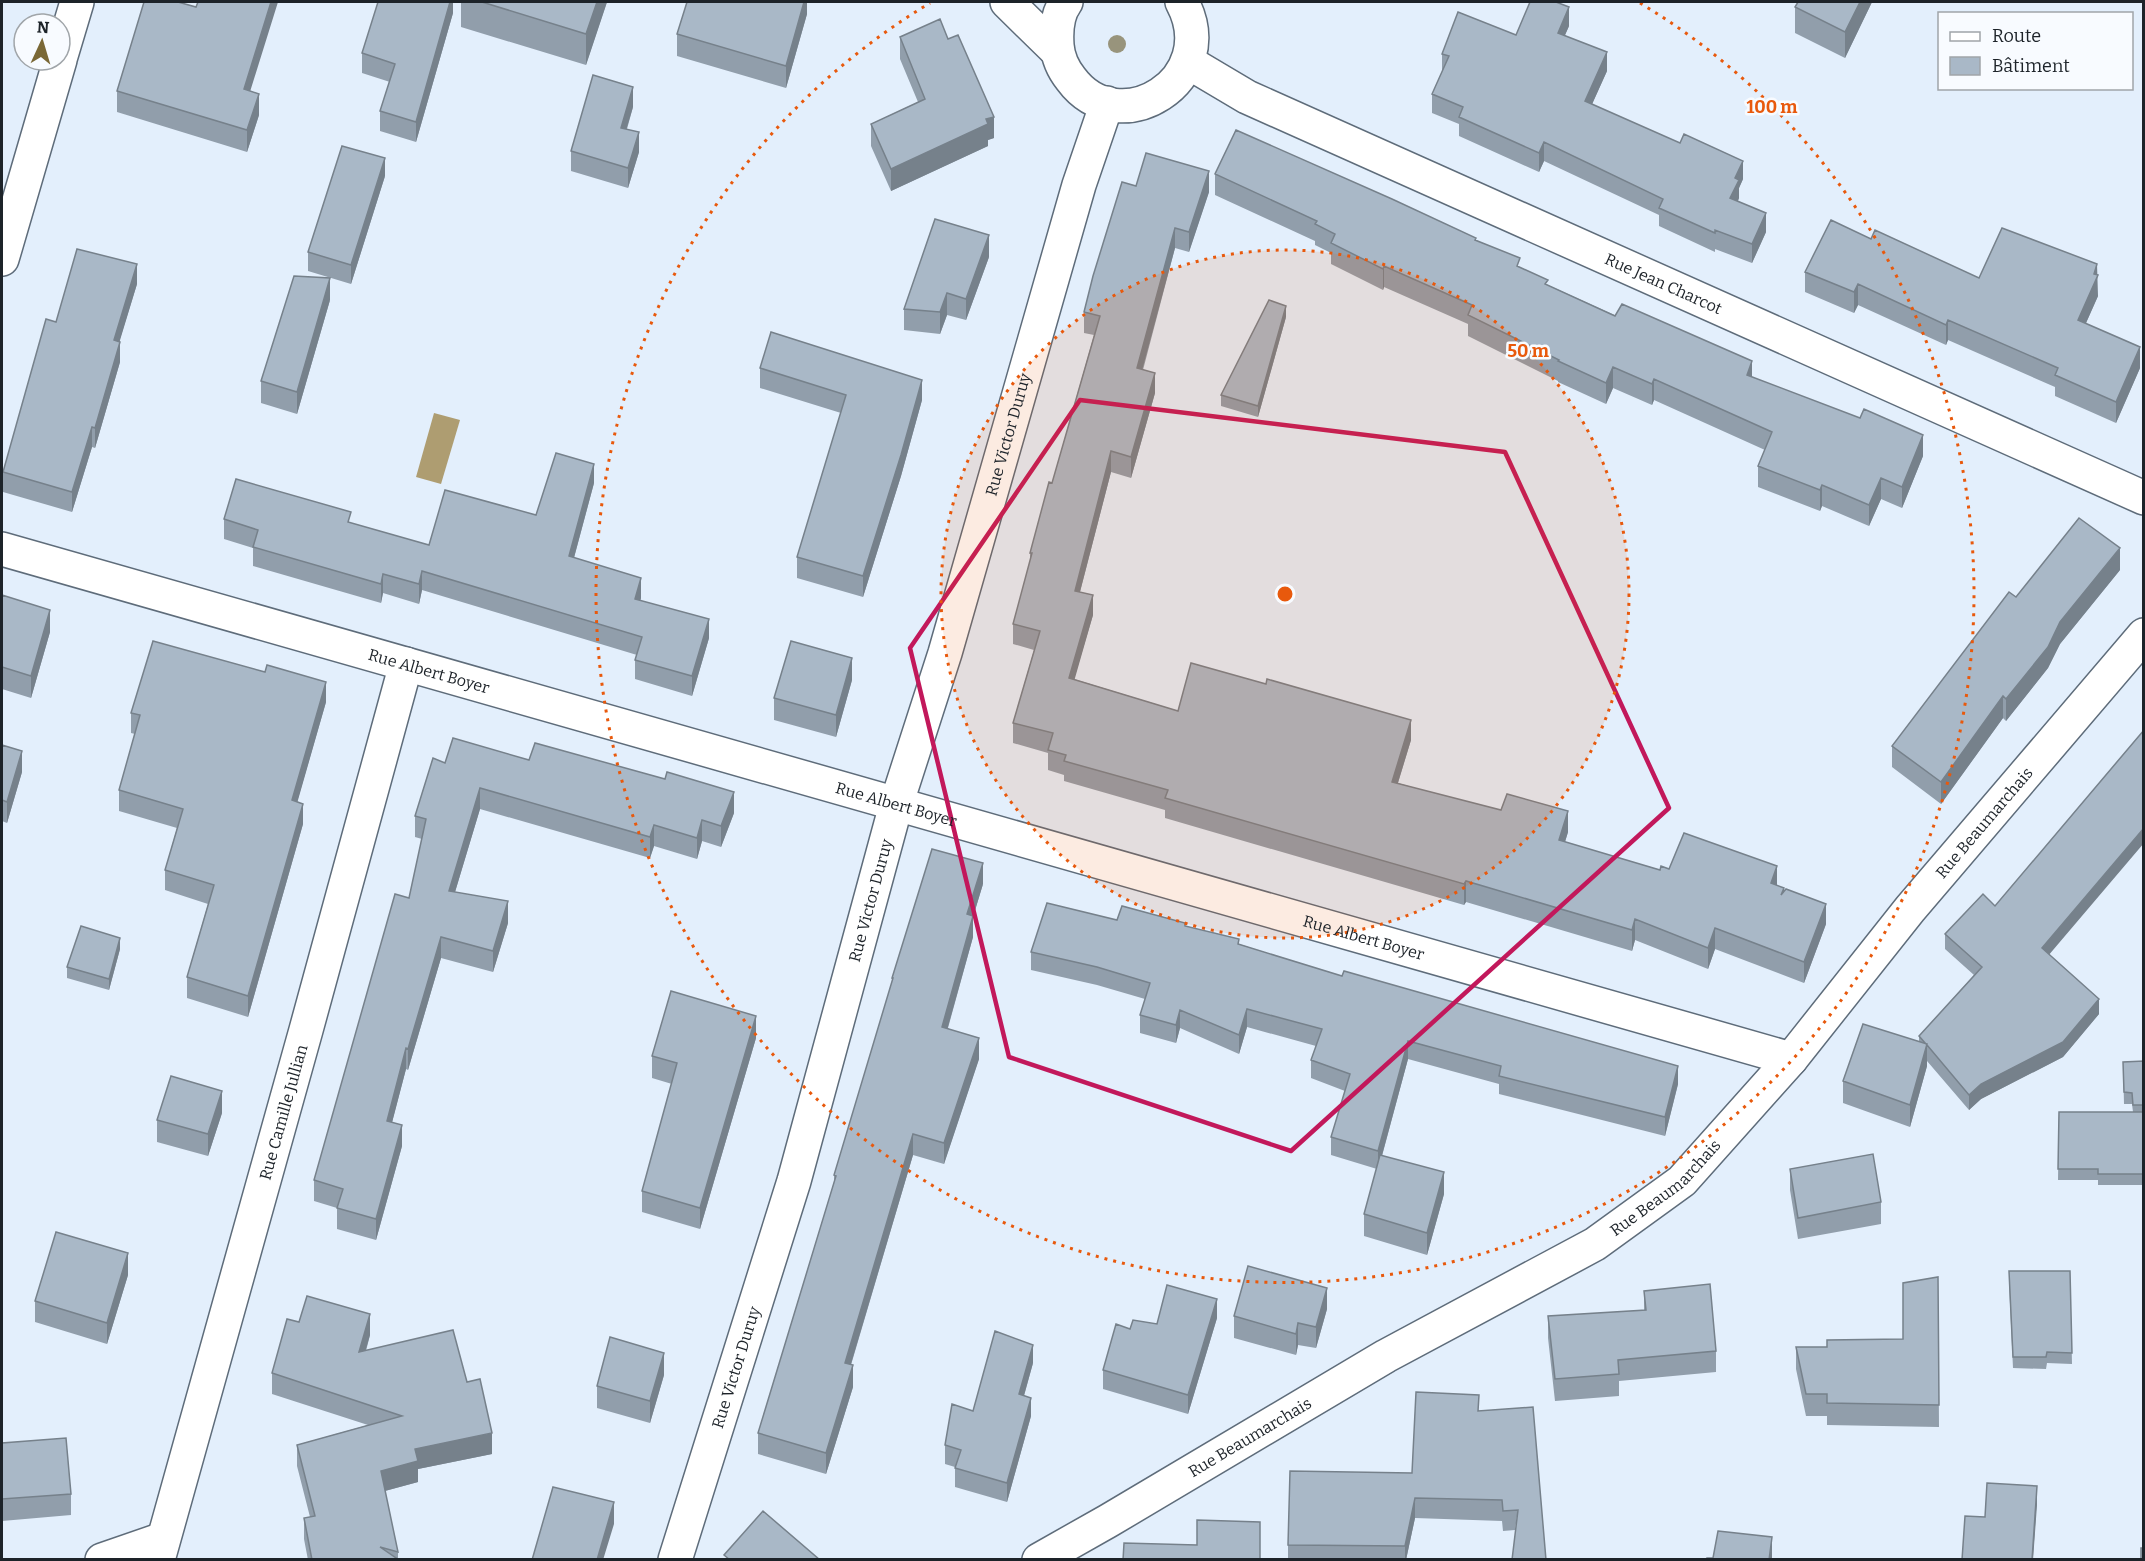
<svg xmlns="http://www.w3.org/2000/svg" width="2145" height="1561" font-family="Bitter,serif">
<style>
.water{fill:#ae9d71}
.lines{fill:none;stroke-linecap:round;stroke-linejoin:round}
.street-casing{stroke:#5e6c7a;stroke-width:36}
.secondary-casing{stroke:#5e6c7a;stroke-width:36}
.street{stroke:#fff;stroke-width:33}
.secondary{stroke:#fff;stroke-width:33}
.tree{fill:#98947c}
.wall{fill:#919eab}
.shaded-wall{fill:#76818b}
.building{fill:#a9b8c7;stroke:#76818b;stroke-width:1.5}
.marked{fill:none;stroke:#c2185b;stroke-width:4.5;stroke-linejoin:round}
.ring{fill:none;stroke:#e8590c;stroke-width:3;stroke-dasharray:3 6}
.labels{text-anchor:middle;stroke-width:5;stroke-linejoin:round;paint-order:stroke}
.street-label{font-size:16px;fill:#1d2329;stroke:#f8fbff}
.centre{fill:#e8590c;stroke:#f8fbff;stroke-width:3}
.ring-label{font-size:18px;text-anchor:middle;font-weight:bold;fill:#e8590c;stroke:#f8fbff;stroke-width:5;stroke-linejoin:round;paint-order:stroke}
</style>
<rect width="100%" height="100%" fill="#e3effc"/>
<path class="water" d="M434,413L460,420L441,484L416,477Z"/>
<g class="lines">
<g class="street-casing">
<g id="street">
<path d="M1007,2L1057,51"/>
<path d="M1066,2C1057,14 1056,30 1057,45C1058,58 1063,69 1071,79C1119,144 1224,80 1182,2"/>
<path id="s1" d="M1188,62L1247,97L2144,498"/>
<path id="s2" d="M2,549L1791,1059"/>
<path d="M102,1560L163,1539"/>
<path id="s3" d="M158,1560L306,1030L406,664"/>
<path id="s4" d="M675,1560L794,1181L896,805L945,653L1079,185L1107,103"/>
<path id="s5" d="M1039,1560L1108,1521L1386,1356L1595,1244L1682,1181L1791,1059L1910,909L2144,635"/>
</g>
</g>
<g class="secondary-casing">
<path id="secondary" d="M60,59L77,2
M2,259L60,60"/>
</g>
<use href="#street" class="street"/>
<use href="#secondary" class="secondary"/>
</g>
<circle class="tree" cx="1117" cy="44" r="9"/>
<path class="wall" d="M453,2V13L416,142L380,131V111L390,82L362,73V53Z
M461,2H607L586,65L461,27Z
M807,2V14L786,88L677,56V34Z
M1872,2L1845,58L1795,33V7Z
M1569,26L1565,35L1607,71L1592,104L1743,179L1739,188V198L1738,201L1766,232L1752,263L1715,249V252L1659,226V215L1544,161L1539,172L1459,136V124L1432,113V94L1442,72V54L1516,35Z
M900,37L948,39L994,138L988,140V146L891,191L871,146V124L918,102L900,59Z
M117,91L259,115L247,152L117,112Z
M633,107L627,129L639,152L628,188L571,171V151Z
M1215,174L1476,240L1548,285L1752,377L1923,456L1902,508L1881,499L1869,526L1822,506L1820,511L1758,487V466L1765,450L1654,400L1652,405L1613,388L1606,404L1558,382V381L1468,336V324L1384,287L1383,290L1331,264V253L1315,245V241L1215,195Z
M385,176L351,284L308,271V252Z
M1136,186L1209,192L1189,252L1175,248L1143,370L1155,393L1131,478L1111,472L1080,592L1093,615L1074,679L1178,711L1411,740L1398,783L1568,832L1565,842L1660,870L1669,869L1777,886L1784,892L1826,924L1804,983L1715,949L1708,969L1635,940L1632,951L1466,902L1464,905L1165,818V810L1064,781V775L1048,770V753L1013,743V723L1034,650L1013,644V624L1030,563V553L1052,483L1094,335L1084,333V312Z
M1871,239L1979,278L2098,296L2086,323L2140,368L2116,423L2055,396V387L1948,340L1946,345L1858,305L1854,313L1805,292V272Z
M989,257L966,320L947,315L940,334L904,330V309Z
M137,284L119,342L120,362L95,448L92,447L72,512L3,492V472L56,322Z
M330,300L297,414L261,403V381Z
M1286,317L1258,417L1221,406V395Z
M760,368L922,400L901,476L863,597L797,578V557L841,413L760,388Z
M594,483L574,558L641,598L640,601L709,638L692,696L635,679V660L637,655L422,590L419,604L383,593L381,603L253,566V548L224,539V519L351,523L429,545L536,515Z
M2120,570L2060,644L2048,668L2006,721L2003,718L1941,804L1892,767V746L2016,597Z
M2,595L50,632L31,698L2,689Z
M852,680L836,737L774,720V698Z
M326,702L297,802L303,824L248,1017L187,998V977L208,904L165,890V870L177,828L119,811V790L135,734L131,733V713Z
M2,745L22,772L7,823L2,821Z
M529,760L734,813L721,847L702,841L697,859L654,846L650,858L480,809L455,892L508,923L493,972L441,958L408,1070L406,1069L392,1122L402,1146L376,1240L337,1229V1208L314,1201V1180L409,898L422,839L415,837V816L445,763Z
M983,884L973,917V937L948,1028L979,1059L944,1164L913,1155L851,1365L853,1387L826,1474L758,1454V1433L834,1182V1175L892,983V978Z
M1117,920L1185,926L1239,944L1678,1084L1665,1136L1499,1094V1084L1408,1059L1382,1156L1444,1194L1427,1255L1364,1236V1214L1377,1169L1331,1155V1137L1345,1091L1311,1078V1060L1316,1046L1247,1027L1239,1054L1180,1028L1176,1043L1140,1033V1015L1145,999L1097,985L1031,970V952Z
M1945,934L2049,954L2099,1014L2063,1057L1981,1099L1969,1110L1927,1061V1066L1910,1127L1843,1103V1081L1919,1042V1036L1974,975L1945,949Z
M120,949L109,990L67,978V967Z
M756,1038L700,1229L642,1212V1191L672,1084L652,1078V1056Z
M2144,1061V1185H2098V1180H2058L2059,1112H2133L2132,1104H2124L2123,1062Z
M222,1113L208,1156L157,1142V1120Z
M1790,1169L1881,1202V1224L1798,1239L1790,1190Z
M2070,1271L2072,1364L2047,1363L2046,1369L2013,1368L2009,1283Z
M128,1275L107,1344L35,1322V1301Z
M1938,1277L1939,1427L1827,1425V1416H1806L1796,1369V1347H1827L1903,1339Z
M1644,1291L1716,1351V1372L1619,1381V1396L1555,1401L1548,1338V1316L1644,1311Z
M1327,1309L1316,1348L1298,1345L1296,1355L1234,1338V1316Z
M1217,1318L1188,1414L1103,1389V1370L1130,1329L1157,1324Z
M299,1322L370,1335L366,1351L467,1382L492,1454L418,1469V1482L385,1491L398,1552V1560H308L304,1539V1518L310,1517L297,1466V1445L368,1425L272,1394V1373Z
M1033,1363L1024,1396L1031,1416L1007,1502L955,1487V1467L945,1464V1445L973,1411Z
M664,1375L650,1423L597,1408V1386Z
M1533,1407L1515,1530L1503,1531L1502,1521L1415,1518L1406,1560H1288V1545L1412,1473L1479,1411Z
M2,1443L71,1494V1515L2,1521Z"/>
<path class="shaded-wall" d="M271,2H278L244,111V89Z
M450,2H453V13L416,142V122Z
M597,2H607L586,65V34Z
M804,2H807V14L786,88V66Z
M1860,2H1872L1845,58V32Z
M1569,7V26L1558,51V33Z
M1607,52V71L1585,120V101Z
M633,87V107L621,147V128Z
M259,94V115L247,152V130Z
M994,117V138L988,140V146L891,191V169L986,119Z
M639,132V152L628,188V168Z
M1544,142V161L1539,172V153Z
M385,158V176L351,284V265Z
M1743,161V179L1739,188V198L1730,217V198L1735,178Z
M1209,171V192L1189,252V232Z
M1766,213V232L1752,263V244Z
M1175,228V248L1137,389V368Z
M989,235V257L966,320V299Z
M137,264V284L114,360V340Z
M2097,264L2098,296L2078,341V320Z
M1384,266V287L1383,290V269Z
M330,278V300L297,414V392Z
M1858,284V305L1854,313V292Z
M947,293V315L940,334V312Z
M1286,306V317L1258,417V406Z
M1948,320V340L1946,345V325Z
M120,342V362L95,448V428Z
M2140,347V368L2116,423V402Z
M1752,361V382L1747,375Z
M1613,367V388L1606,404V383Z
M1155,373V393L1131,478V457Z
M1654,379V400L1652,405V384Z
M922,380V400L901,476L863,597V576Z
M92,427V447L72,512V492Z
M1923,435V456L1902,508V487Z
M1111,451V472L1075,611V591Z
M594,464V483L569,576V556Z
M1881,478V499L1869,526V505Z
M1822,485V506L1820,511V490Z
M2120,548V570L2060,644L2048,668L2006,721V699L2060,622Z
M422,571V590L419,604V584Z
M383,574V593L381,603V584Z
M641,578V598L635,618V599Z
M1093,595V615L1069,699V678Z
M50,610V632L31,698V676Z
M709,619V638L692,696V676Z
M852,658V680L836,737V715Z
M326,682V702L292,821V800Z
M2003,696V718L1941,804V782Z
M1411,720V740L1392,802V782Z
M22,751V772L7,823V802Z
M480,788V809L449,912V891Z
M734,792V813L721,847V826Z
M303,804V824L248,1017V996Z
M1568,811V832L1559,861V840Z
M702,820V841L697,859V838Z
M654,825V846L650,858V837Z
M2144,828V843L2042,963V948Z
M983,863V884L973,917V937L942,1048V1027L967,914Z
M1777,866V887L1771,883Z
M1466,881V902L1464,905V884Z
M508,901V923L493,972V951Z
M1826,904V924L1804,983V962Z
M1635,919V940L1632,951V930Z
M1715,928V949L1708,969V948Z
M441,937V958L408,1070V1049Z
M120,938V949L109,990V979Z
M2099,999V1014L2063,1057L1981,1099L1969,1110V1095L1981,1084Z
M1247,1009V1027L1239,1054V1035Z
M1180,1010V1028L1176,1043V1025Z
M756,1016V1038L700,1229V1208Z
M979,1038V1059L944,1164V1143Z
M1408,1041V1059L1378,1170V1151Z
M1927,1044V1066L1910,1127V1105Z
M406,1048V1069L387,1142V1121Z
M1678,1066V1084L1665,1136V1117Z
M222,1091V1113L208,1156V1134Z
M402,1125V1146L376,1240V1219Z
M913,1134V1155L845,1384V1363Z
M1444,1172V1194L1427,1255V1233Z
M128,1253V1275L107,1344V1323Z
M1327,1288V1309L1316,1348V1327Z
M1217,1299V1318L1188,1414V1395Z
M370,1314V1335L359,1373V1352Z
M1298,1323V1345L1296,1355V1334Z
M1033,1345V1363L1019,1413V1394Z
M664,1353V1375L650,1423V1401Z
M853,1365V1387L826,1474V1453Z
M1031,1398V1416L1007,1502V1483Z
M492,1433V1454L418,1469V1482L381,1492V1471L415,1449Z
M2037,1486V1505L2033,1560H2032Z
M1415,1498V1518L1406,1560H1405V1546Z
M614,1502V1524L603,1560H597Z
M1772,1537V1560H1769Z"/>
<path class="building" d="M144,2H178L196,7L198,2H271L244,89L259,94L247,130L117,91Z
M378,2H450L416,122L380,111L395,64L362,53Z
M482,2H597L586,34Z
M687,2H804L786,66L677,34Z
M1530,2H1556L1569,7L1558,33L1607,52L1585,101L1680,143L1684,134L1743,161L1735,178L1739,180L1730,198L1766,213L1752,244L1715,230V233L1659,208L1663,199L1544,142L1539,153L1459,117L1463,107L1432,94L1449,56L1442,54L1458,12L1516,35Z
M1798,2H1860L1845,32L1795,7Z
M940,19L948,39L958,35L994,117L986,119L988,124L891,169L871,124L925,99L900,37Z
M593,75L633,87L621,128L639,132L628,168L571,151Z
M1236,130L1392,199L1476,238L1475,240L1520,258L1517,266L1548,280L1545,284L1615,316L1622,304L1752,361L1747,375L1860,418L1864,409L1923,435L1902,487L1881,478L1869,505L1822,485L1820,490L1758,466L1772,432L1654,379L1652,384L1613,367L1606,383L1558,361L1559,360L1468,315L1472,305L1384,266L1383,269L1331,243L1335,234L1315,224L1317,221L1215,174Z
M342,146L385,158L351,265L308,252Z
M1146,153L1209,171L1189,232L1175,228L1137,368L1155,373L1131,457L1111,451L1075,591L1093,595L1069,678L1178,711L1191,663L1266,684L1267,679L1411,720L1392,782L1501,810L1507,794L1568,811L1559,840L1660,870L1661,866L1669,869L1684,833L1777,866L1771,883L1784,888L1781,895L1786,889L1826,904L1804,962L1715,928L1708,948L1635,919L1632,930L1466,881L1464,884L1165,798L1168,790L1064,761L1066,755L1048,750L1053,733L1013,723L1040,631L1013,624L1032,553H1030L1049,482L1052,483L1100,316L1084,312L1093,276L1122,182L1136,186Z
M935,219L989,235L966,299L947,293L940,312L904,309Z
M1831,220L1871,239L1875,230L1979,278L2002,228L2097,264L2094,274L2098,275L2078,320L2140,347L2116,402L2055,375L2058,368L1948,320L1946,325L1858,284L1854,292L1805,272Z
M77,249L137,264L114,340L120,342L95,428L92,427L72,492L3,472L46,319L56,322Z
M294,276L330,278L297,392L261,381Z
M1269,300L1286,306L1258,406L1221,395Z
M771,332L922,380L901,455L863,576L797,557L846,395L760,368Z
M556,453L594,464L569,556L641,578L635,599L709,619L692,676L635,660L642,637L422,571L419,584L383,574L381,584L253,547L258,530L224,519L236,479L351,512L348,522L429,545L445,490L536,515Z
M2079,518L2120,548L2060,622L2048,647L2006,699L2003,696L1941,782L1892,746L2009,592L2016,597Z
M2,595L50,610L31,676L2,667Z
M153,641L265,672L267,665L326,682L292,800L303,804L248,996L187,977L214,885L165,870L183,809L119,790L140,715L131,713Z
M791,641L852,658L836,715L774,698Z
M2144,730V828L2042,948L2099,999L2063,1042L1981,1084L1969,1095L1927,1045V1044H1926L1919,1036L1982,967L1945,934L1983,894L1995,906Z
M453,738L529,760L535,743L665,779L667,772L734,792L721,826L702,820L697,838L654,825L650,837L480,788L449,891L508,901L493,951L441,937L408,1049L406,1048L387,1121L402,1125L376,1219L337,1208L343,1189L314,1180L395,894L409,898L426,819L415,816L433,758L445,763Z
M2,745L22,751L7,802L2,800Z
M932,849L983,863L967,914L973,916L942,1027L979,1038L944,1143L913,1134L845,1363L853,1365L826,1453L758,1433L836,1176L834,1175L893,978H892Z
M1047,903L1117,920L1122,906L1185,923V926L1239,939L1238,944L1342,976L1344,971L1678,1066L1665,1117L1499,1076L1501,1066L1408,1041L1378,1151L1331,1137L1350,1074L1311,1060L1322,1029L1247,1009L1239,1035L1180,1010L1176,1025L1140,1015L1150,983L1097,967L1031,952Z
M81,926L120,938L109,979L67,967Z
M671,991L756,1016L700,1208L642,1191L677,1063L652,1056Z
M1863,1024L1927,1044L1910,1105L1843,1081Z
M2144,1061V1105H2133L2132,1093L2124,1092L2123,1062Z
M171,1076L222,1091L208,1134L157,1120Z
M2059,1112H2144V1174H2098V1169H2058Z
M1873,1154L1881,1202L1798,1218L1790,1169Z
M1380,1155L1444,1172L1427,1233L1364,1214Z
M56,1232L128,1253L107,1323L35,1301Z
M1248,1266L1327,1288L1316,1327L1298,1323L1296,1334L1234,1316Z
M2009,1271H2070L2072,1353L2047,1352L2046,1357H2013Z
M1938,1277L1939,1405L1827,1403V1394H1806L1796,1347H1827V1340L1903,1339V1283Z
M1710,1284L1716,1351L1618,1360L1619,1374L1555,1379L1548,1316L1646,1310L1644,1291Z
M1167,1285L1217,1299L1188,1395L1103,1370L1116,1324L1130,1329L1133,1320L1157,1324Z
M307,1296L370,1314L359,1352L453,1330L467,1382L480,1379L492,1433L415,1449L418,1461L381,1471L398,1552L380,1547L396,1558L388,1560H312L304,1518L315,1516L297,1445L402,1416L272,1373L287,1319L299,1322Z
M995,1331L1033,1345L1019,1394L1031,1398L1007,1483L955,1468L961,1450L945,1445L952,1404L973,1411Z
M610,1337L664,1353L650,1401L597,1386Z
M1416,1392L1479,1395L1478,1411L1533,1407L1546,1560H1512L1518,1510L1503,1511L1502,1500L1415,1498L1405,1546L1288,1545L1290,1471L1412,1473Z
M66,1438L71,1494L2,1499V1443Z
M1987,1483L2037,1486L2032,1560H1962L1965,1516L1985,1517Z
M553,1487L614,1502L597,1560H532Z
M763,1511L820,1560H730L724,1555Z
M1197,1520L1260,1522V1560H1123L1124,1543L1197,1545Z
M1718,1531L1772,1537L1769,1560H1707V1558H1713Z
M2141,1548H2144V1560H2141Z"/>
<path class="marked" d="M1080,400L1505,452L1669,808L1291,1151L1009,1057L910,648Z"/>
<circle cx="1285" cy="594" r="344" fill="#e8590c" fill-opacity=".12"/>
<g class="ring">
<circle cx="1285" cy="594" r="344"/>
<path d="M1640 3A689 689 0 1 1 930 3"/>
</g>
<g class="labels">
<g class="street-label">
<text dy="6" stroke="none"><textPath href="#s1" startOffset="525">Rue Jean Charcot</textPath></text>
<text dy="6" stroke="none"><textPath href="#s4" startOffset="1174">Rue Victor Duruy</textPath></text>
<text dy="6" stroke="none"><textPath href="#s2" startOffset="444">Rue Albert Boyer</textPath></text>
<text dy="6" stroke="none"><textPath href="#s2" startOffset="930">Rue Albert Boyer</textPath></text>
<text dy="6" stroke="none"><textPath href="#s5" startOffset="1216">Rue Beaumarchais</textPath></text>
<text dy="6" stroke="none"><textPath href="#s4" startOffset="688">Rue Victor Duruy</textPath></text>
<text dy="6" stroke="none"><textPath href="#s2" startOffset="1416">Rue Albert Boyer</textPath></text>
<text dy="6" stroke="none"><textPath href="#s3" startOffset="465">Rue Camille Jullian</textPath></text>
<text dy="6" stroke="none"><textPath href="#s5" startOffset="730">Rue Beaumarchais</textPath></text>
<text dy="6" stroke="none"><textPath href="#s4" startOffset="202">Rue Victor Duruy</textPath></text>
<text dy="6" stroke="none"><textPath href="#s5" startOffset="244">Rue Beaumarchais</textPath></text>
</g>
</g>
<circle cx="1285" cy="594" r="9" class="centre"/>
<g class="ring-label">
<text x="1772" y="113">100 m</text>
<text x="1528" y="357">50 m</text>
</g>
<rect width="2145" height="1561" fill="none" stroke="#1d2329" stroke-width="6"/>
<rect x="1938" y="12" width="195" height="78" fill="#f8fbff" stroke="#a0a5a9" stroke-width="1.5"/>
<rect x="1950" y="32" width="30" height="9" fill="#ffffff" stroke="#a0a5a9" stroke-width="1.5"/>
<text x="1992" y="42" font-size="18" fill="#1d2329">Route</text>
<rect x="1950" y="57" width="30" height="18" fill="#a9b8c7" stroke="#a0a5a9" stroke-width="1.5"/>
<text x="1992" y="72" font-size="18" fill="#1d2329">Bâtiment</text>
<g transform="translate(42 42) rotate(4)"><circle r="28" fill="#f8fbff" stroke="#a0a5a9" stroke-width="1.5"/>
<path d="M0-4.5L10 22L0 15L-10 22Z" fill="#7a6836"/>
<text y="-9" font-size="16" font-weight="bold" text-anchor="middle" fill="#1d2329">N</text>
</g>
</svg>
